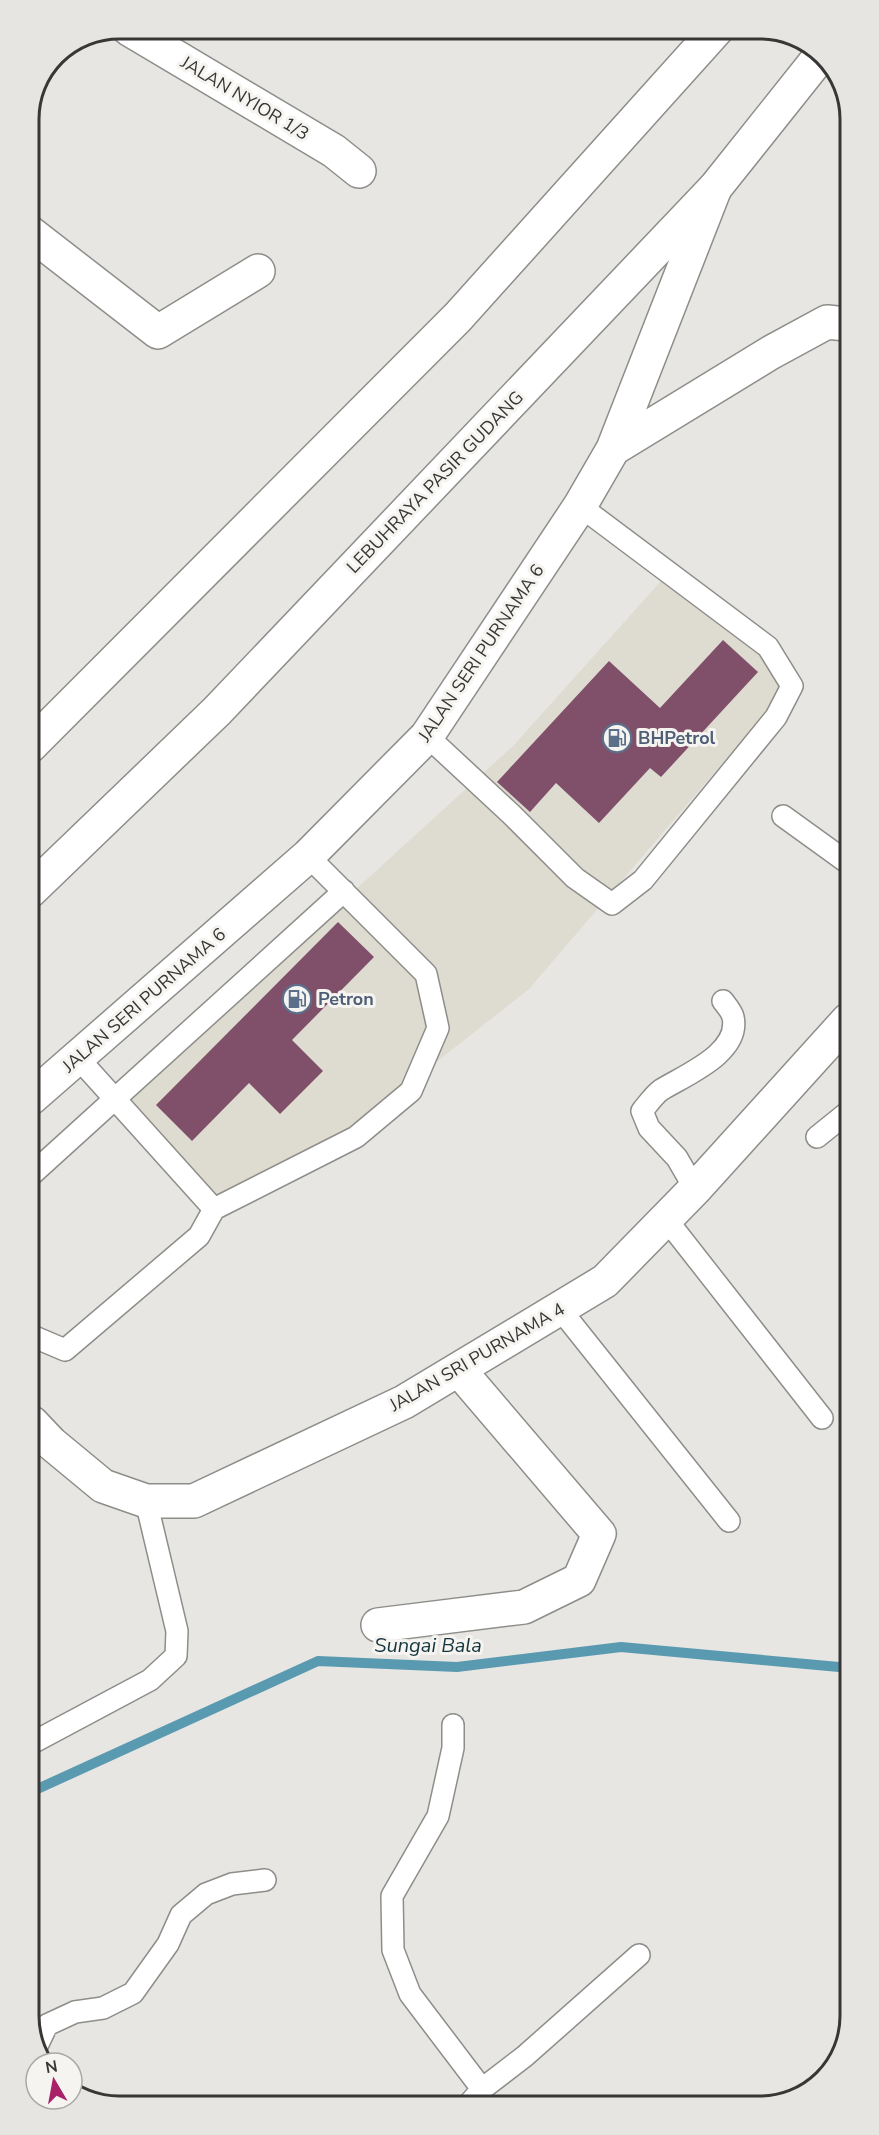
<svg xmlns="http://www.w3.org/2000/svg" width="879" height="2135" font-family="'Nunito Sans',sans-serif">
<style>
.built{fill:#dedbd0}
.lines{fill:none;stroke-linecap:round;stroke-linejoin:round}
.stream{stroke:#5a9ab1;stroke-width:10}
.building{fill:#80506a}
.service-casing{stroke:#8d8d8a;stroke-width:24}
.minor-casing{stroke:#8d8d8a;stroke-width:36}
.trunk-casing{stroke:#8d8d8a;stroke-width:36}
.service{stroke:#fff;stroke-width:21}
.minor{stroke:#fff;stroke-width:33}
.trunk{stroke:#fff;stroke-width:33}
.labels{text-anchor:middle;stroke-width:6;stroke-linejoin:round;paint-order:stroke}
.street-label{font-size:18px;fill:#383736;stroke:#f5f4f0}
.service-label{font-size:18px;font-weight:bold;fill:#4e5e75;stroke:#f5f4f0;text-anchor:start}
.water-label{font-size:20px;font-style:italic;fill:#163540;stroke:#f5f4f0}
.rim{fill:none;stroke:#383736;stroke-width:3}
</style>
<rect width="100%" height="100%" fill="#e7e6e3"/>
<path class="built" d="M662,580L760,652L780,684L768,710L529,989L350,1130L216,1199L126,1099L513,746Z"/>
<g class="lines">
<path class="stream" d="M33,1791L318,1661L457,1667L621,1647L850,1668"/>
</g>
<path class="building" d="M723,640L758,672L661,777L650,768L599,823L556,783L530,812L497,782L609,661L660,708Z
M338,922L374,957L292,1040L323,1071L280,1114L249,1083L192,1141L156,1105Z"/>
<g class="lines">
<g class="service-casing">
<path id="service" d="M427,736L511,814L575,878L612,904L643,880L776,717L792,686L768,647L580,506
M783,816L848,863
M817,1137L848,1112
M31,1175L344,891
M695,1189L677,1158L649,1128L642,1111C648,1104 654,1095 661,1090C685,1075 741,1053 733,1017C732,1012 726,1005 723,1001
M214,1209L356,1137L411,1091L438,1028L426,974L308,856
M666,1219L822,1418
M560,1309L729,1521
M32,1336L65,1350L199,1236L214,1209L78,1058
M453,1725V1748L438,1816L392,1896L393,1950L410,1994L482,2089
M32,1743L150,1680L176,1656L177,1631L146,1501
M36,2048L47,2025L75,2012L103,2008L133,1993L168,1944L181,1915L206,1894L232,1884L265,1880
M469,2104L482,2089L525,2056L639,1955"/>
</g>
<g class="minor-casing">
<path id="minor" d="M129,29L334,151L359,171
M29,232L158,332L258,271
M613,449L715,188
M31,1098L308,856L427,736L580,506L613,449L770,353L827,322L846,324
M32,1423L51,1443L103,1486L146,1501H194L404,1402L605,1281L695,1189L848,1020
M378,1625L524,1607L579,1580L599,1534L459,1370"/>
</g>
<g class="trunk-casing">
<path id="trunk" d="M30,746L458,317L717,29
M30,891L217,711L715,188L821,55"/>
</g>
<use href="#service" class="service"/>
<use href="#minor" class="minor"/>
<use href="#trunk" class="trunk"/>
</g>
<defs>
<g id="fuel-ring" transform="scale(1.5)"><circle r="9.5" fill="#f5f4f0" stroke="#5c6f8a" stroke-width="1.5"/><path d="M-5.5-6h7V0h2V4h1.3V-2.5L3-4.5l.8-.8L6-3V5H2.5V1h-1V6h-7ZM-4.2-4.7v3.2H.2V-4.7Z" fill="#5c6f8a"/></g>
</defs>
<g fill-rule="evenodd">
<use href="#fuel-ring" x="617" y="738"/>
<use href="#fuel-ring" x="297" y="999"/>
</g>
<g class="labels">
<g class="street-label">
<text transform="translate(245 98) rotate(31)" y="6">JALAN NYIOR 1/3</text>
<text transform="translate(435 482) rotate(-46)" y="6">LEBUHRAYA PASIR GUDANG</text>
<text transform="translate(481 653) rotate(-56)" y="6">JALAN SERI PURNAMA 6</text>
<text transform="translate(144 1000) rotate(-41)" y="6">JALAN SERI PURNAMA 6</text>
<text transform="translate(477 1357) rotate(-30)" y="6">JALAN SRI PURNAMA 4</text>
</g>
<g class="service-label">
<text x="638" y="744">BHPetrol</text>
<text x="318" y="1005">Petron</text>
</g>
<g class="water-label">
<text x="428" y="1652">Sungai Bala</text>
</g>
</g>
<path d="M0 0H879V2135H0ZM119 39H760A80 80 0 0 1 840 119V2016A80 80 0 0 1 760 2096H119A80 80 0 0 1 39 2016V119A80 80 0 0 1 119 39Z" fill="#e6e5e1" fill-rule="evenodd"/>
<path class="rim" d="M119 39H760A80 80 0 0 1 840 119V2016A80 80 0 0 1 760 2096H119A80 80 0 0 1 39 2016V119A80 80 0 0 1 119 39Z"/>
<g transform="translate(54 2081) rotate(350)"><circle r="28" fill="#f5f4f0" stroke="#a9a8a6" stroke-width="1.5"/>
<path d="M0-4.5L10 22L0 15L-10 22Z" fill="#a92168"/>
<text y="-9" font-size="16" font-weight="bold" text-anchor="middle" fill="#383736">N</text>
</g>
</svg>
